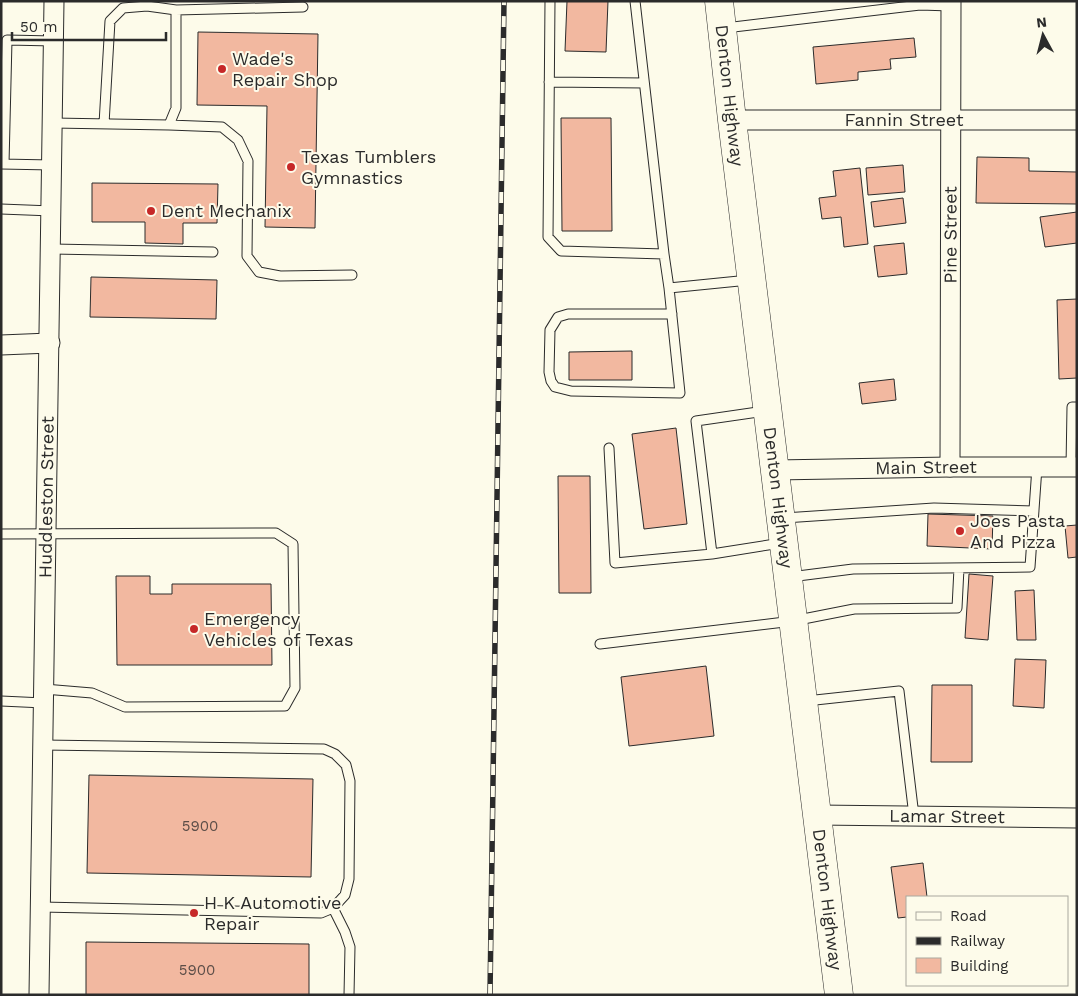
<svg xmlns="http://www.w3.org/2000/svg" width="1078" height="996" font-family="'Work Sans',sans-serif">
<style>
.building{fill:#f2b8a0;stroke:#2b2b2b}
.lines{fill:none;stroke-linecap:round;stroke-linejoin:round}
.service-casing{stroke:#2b2b2b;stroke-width:11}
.minor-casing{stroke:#2b2b2b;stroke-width:21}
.primary-casing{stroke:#2b2b2b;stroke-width:29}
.service{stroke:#fdfbea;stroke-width:9}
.minor{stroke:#fdfbea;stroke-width:19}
.primary{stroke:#fdfbea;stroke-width:28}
.rail-casing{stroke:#2b2b2b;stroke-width:5.5}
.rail{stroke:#fdfbea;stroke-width:4;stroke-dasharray:11;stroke-linecap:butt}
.poi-dot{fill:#c62828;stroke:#fdfbea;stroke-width:2}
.labels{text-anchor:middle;stroke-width:4;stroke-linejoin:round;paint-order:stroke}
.number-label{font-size:15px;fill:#5d4e48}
.poi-label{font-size:18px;fill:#2b2b2b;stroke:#fdfbea;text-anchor:start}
.street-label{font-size:18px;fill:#2b2b2b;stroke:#fdfbea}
</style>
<rect width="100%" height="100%" fill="#fdfbea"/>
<path class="building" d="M567,1H608L606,52L565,51Z
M198,32L318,34L315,228L265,227L267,106L197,105Z
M914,38L916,57L890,59L891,69L858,72V80L816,84L813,47Z
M561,118H611L612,231H562Z
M977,157L1029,158V171L1077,172V204L976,203Z
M903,165L905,192L868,195L866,168Z
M860,168L868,244L844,247L841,217L822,219L819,198L836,196L833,171Z
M92,183L218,184L217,223H183V244L145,243V222H92Z
M903,198L906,223L874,227L871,202Z
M1077,212V243L1045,247L1040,217Z
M904,243L907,274L878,277L874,246Z
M91,277L217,280L216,319L90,317Z
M1077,299V378L1059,379L1057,300Z
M632,351V380H569V352Z
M894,379L896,400L862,404L859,383Z
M676,428L687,524L644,529L632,434Z
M558,476H590L591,593H559Z
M928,514L993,516L992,549L927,546Z
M1077,525V557L1068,558L1065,526Z
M969,574L993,576L988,640L965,638Z
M116,576H150V594H172V584H271L272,665H117Z
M1034,590L1036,640H1017L1015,591Z
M1015,659L1046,660L1044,708L1013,706Z
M706,666L714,736L629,746L621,677Z
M932,685H972V762H931Z
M89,775L313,779L311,877L87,873Z
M923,863L927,897H907V917L898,918L891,867Z
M86,942L309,944V995H86Z"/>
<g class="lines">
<g class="service-casing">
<path id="service" d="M550,1L548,237L561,251L664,254L635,1
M176,10L303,7
M725,28L920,5L951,6
M549,82L644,83
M53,123L169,125L176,108V10L147,6L123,8L110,21L104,124
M169,125L222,127L238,140L248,161L247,256L259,272L280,276L352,275
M1,164L52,165
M4,164L7,40L54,41
M1,209L52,211
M52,249L213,252
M664,254L669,288
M672,314H568L558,317L550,330L549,372L551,381L555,387L571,391L680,393L669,288L749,280
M609,448L615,563L712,554L696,421L765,411
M1071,467L1072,407H1077
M784,518L934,508L1034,511
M1,534L276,533L293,544L295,688L285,706L125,707L92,693L44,689
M712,554L781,543
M790,577L853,569L1030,567L1037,467
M600,644L793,621L854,609L957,608L959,568
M1,701L44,703
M806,701L899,691L914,816
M41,907L321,913L333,908L345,895L349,879L350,781L346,765L335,754L324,749L43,745
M333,908L345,932L350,947L349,995"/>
</g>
<g class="minor-casing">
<g id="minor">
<path id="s1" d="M732,120H1077"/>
<path d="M1,345L50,343"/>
<path id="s2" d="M950,467L951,1"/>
<path id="s3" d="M775,470L950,467H1077"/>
<path id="s4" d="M817,815L1077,818"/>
<path id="s5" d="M39,995L54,1"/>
</g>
</g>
<g class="primary-casing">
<g id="primary">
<path id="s6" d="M719,1L732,120L839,995"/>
</g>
</g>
<use href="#service" class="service"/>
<use href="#minor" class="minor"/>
<use href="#primary" class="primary"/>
<g class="rail-casing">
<path id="rail" d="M490,995L504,1"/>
</g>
<use href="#rail" class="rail"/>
</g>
<g class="poi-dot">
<circle cx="222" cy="69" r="5"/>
<circle cx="291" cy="167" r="5"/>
<circle cx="151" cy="211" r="5"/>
<circle cx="960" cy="531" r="5"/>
<circle cx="194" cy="629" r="5"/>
<circle cx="194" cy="913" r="5"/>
</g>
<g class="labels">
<g class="number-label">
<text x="200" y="831">5900</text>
<text x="197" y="975">5900</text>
</g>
<g class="poi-label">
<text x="232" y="65">Wade's<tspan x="232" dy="21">Repair Shop</tspan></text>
<text x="301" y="163">Texas Tumblers<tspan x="301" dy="21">Gymnastics</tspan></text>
<text x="161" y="217">Dent Mechanix</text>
<text x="970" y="527">Joes Pasta<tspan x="970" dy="21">And Pizza</tspan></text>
<text x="204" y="625">Emergency<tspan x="204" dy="21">Vehicles of Texas</tspan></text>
<text x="204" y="909">H K Automotive<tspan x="204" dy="21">Repair</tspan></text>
</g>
<g class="street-label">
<text dy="6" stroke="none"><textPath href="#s6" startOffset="95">Denton Highway</textPath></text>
<text dy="6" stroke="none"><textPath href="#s1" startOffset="172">Fannin Street</textPath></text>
<text dy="6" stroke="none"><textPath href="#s2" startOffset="232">Pine Street</textPath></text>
<text dy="6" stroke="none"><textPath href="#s3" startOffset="151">Main Street</textPath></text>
<text dy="6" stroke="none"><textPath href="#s5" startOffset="498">Huddleston Street</textPath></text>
<text dy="6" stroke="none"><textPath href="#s6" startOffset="500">Denton Highway</textPath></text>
<text dy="6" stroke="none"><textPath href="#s4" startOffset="130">Lamar Street</textPath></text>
<text dy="6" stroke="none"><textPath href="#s6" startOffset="905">Denton Highway</textPath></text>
</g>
</g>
<rect width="1078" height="996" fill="none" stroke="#2b2b2b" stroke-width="5"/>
<rect x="906" y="896" width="162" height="90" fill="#fdfbea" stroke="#a9a89e"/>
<rect x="916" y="912" width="25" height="8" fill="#fdfbea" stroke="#a9a89e"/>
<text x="950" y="921" font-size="15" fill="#2b2b2b">Road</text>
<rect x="916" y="937" width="25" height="8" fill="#2b2b2b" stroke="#a9a89e"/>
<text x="950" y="946" font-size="15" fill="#2b2b2b">Railway</text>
<rect x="916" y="958" width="25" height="15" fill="#f2b8a0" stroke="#a9a89e"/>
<text x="950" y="971" font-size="15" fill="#2b2b2b">Building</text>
<g transform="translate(1043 35) rotate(353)" stroke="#fdfbea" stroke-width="4" paint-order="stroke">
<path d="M0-4L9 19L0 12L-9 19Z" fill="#2b2b2b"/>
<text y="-8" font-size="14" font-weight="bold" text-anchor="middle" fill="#2b2b2b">N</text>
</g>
<path d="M12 32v8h154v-8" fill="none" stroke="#2b2b2b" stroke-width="2.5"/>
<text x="20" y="32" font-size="15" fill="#2b2b2b" stroke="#fdfbea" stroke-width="4" paint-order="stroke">50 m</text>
</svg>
